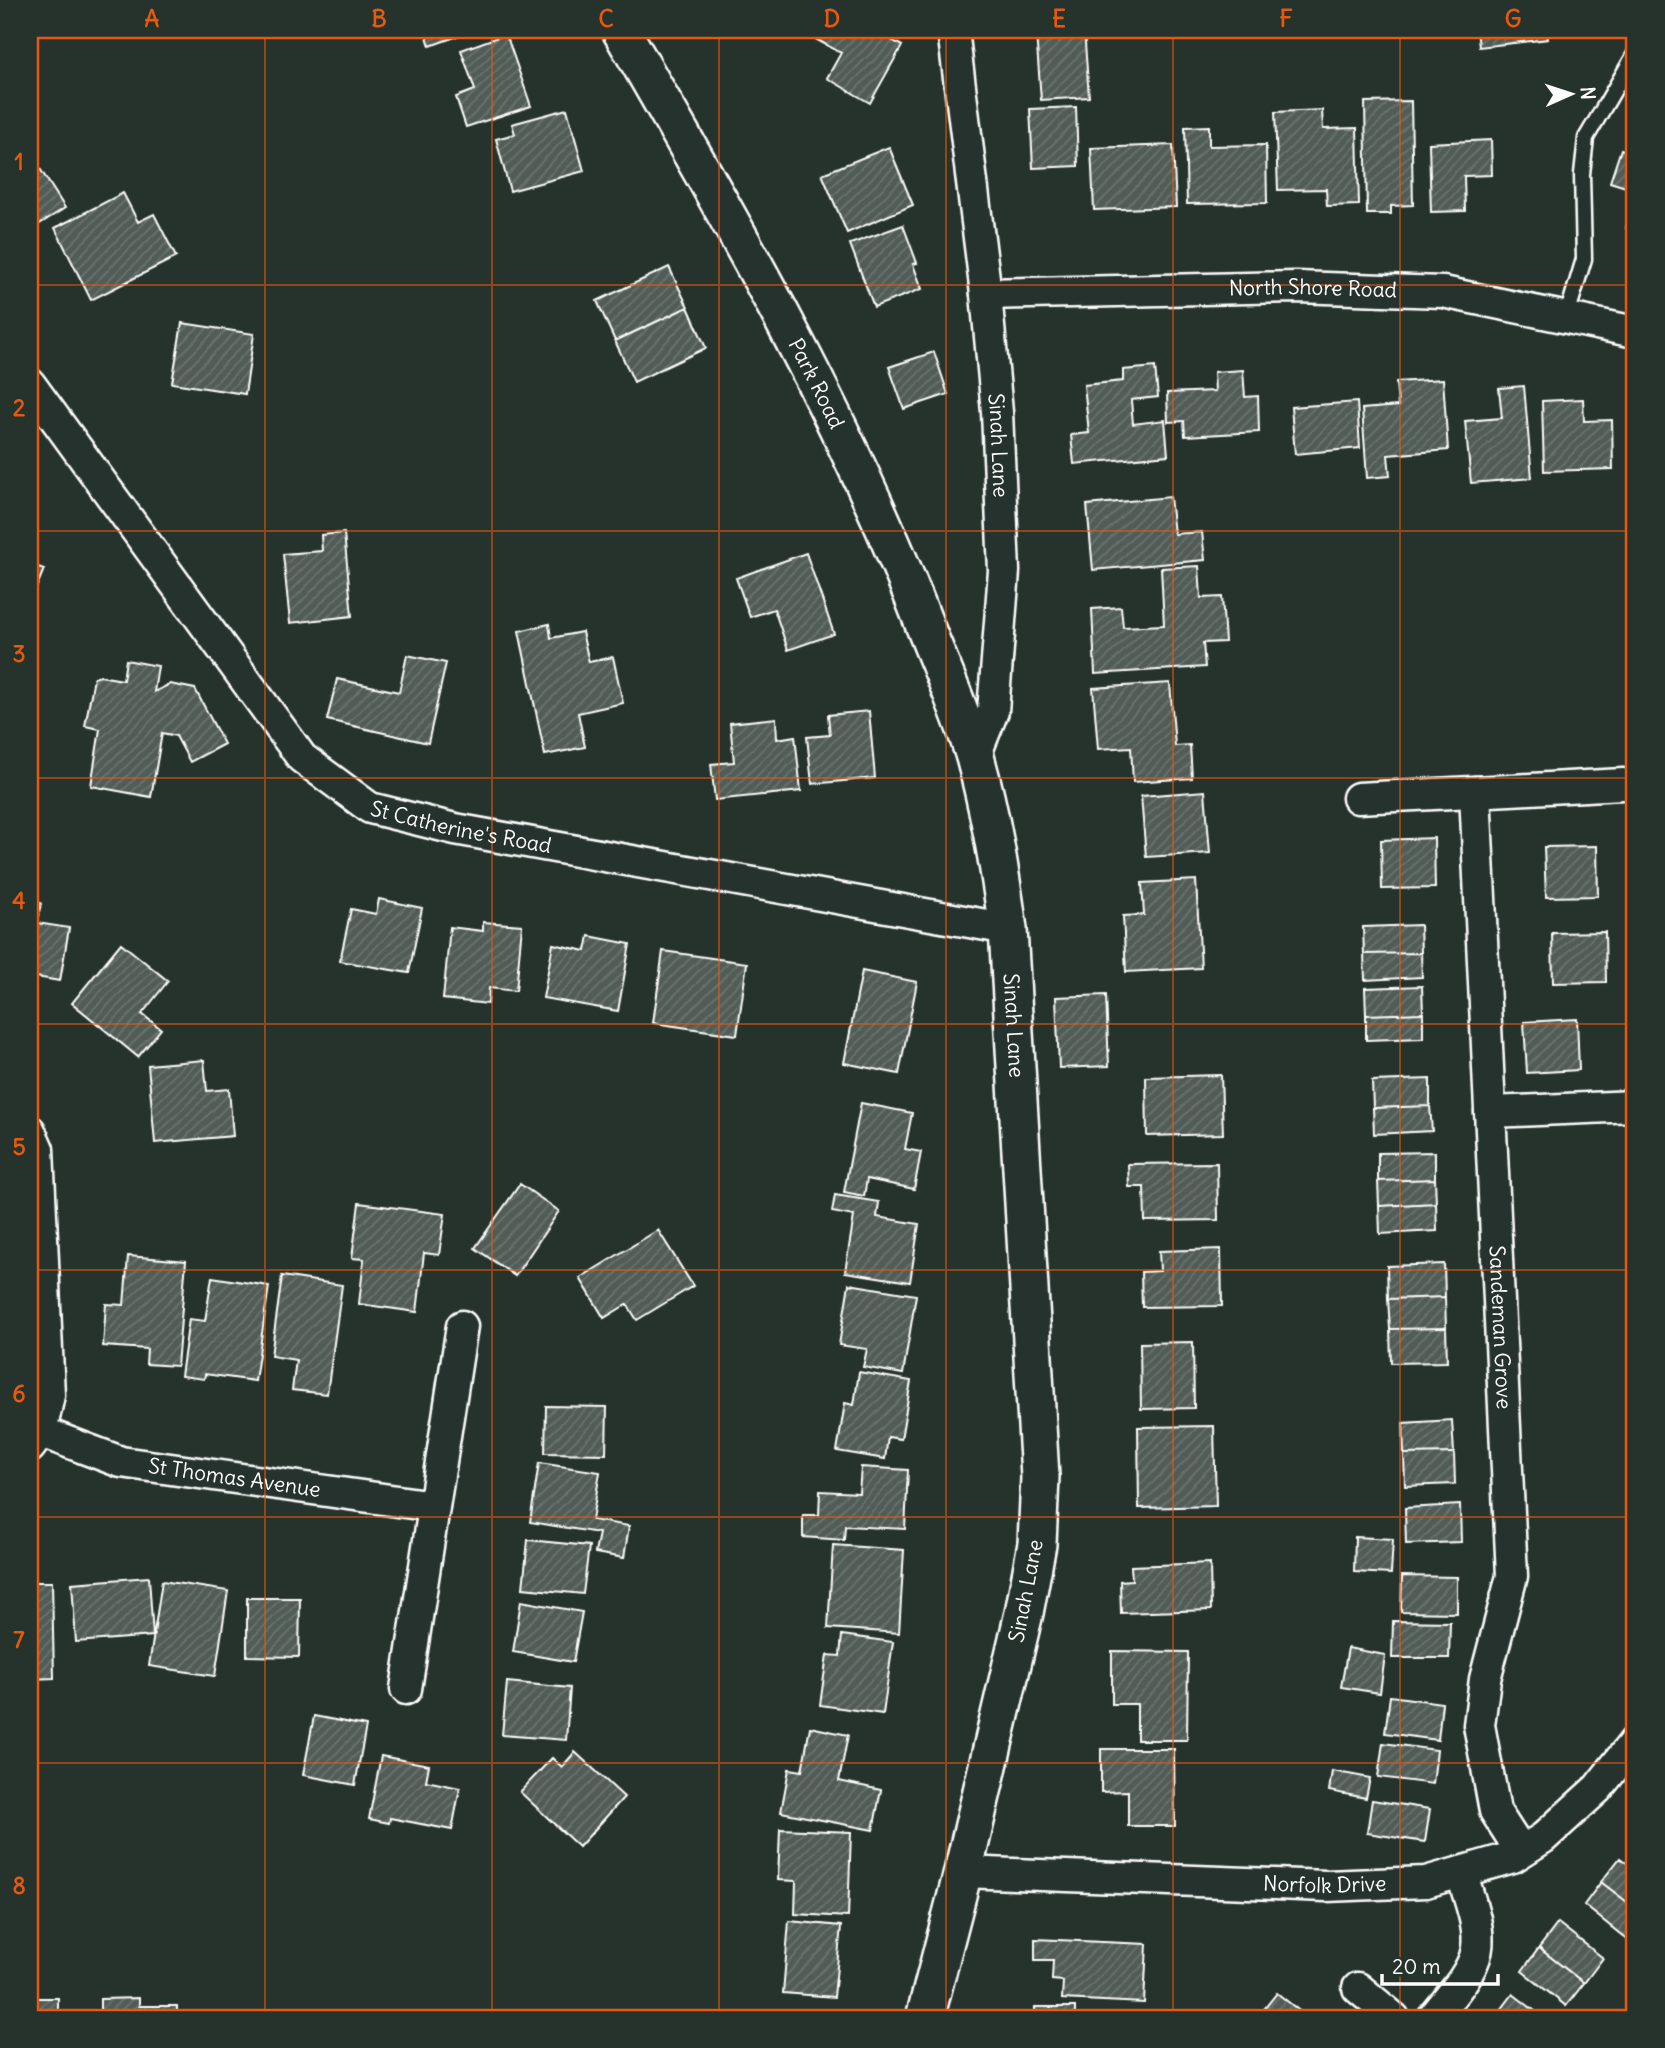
<svg xmlns="http://www.w3.org/2000/svg" width="1665" height="2048" font-family="Delius,sans-serif">
<style>
.building{fill:url(#building-hatch);stroke:#fff;stroke-width:2}
.lines{fill:none;stroke-linecap:round;stroke-linejoin:round}
.service-casing{stroke:#fff;stroke-width:19}
.minor-casing{stroke:#fff;stroke-width:35}
.tertiary-casing{stroke:#fff;stroke-width:42}
.service{stroke:#26332d;stroke-width:14}
.minor{stroke:#26332d;stroke-width:30}
.tertiary{stroke:#26332d;stroke-width:37}
.grid{fill:none;stroke:#e8590c;stroke-width:2;stroke-opacity:0.55}
.labels{text-anchor:middle;stroke-width:5;stroke-linejoin:round;paint-order:stroke}
.street-label{font-size:21px;fill:#fff;stroke:#26332d}
.neatline{fill:none;stroke:#e8590c;stroke-width:2.5}
.grid-label{font-size:23px;text-anchor:middle;font-weight:bold;fill:#e8590c}
</style>
<defs>
<pattern id="building-hatch" width="6" height="6" patternUnits="userSpaceOnUse" patternTransform="scale(1.75)"><rect width="6" height="6" fill="#515c57"/><path d="M-1 1l2-2M0 6l6-6M5 7l2-2" fill="none" stroke="#6b7470"/></pattern>
</defs>
<rect width="100%" height="100%" fill="#26332d"/>
<filter id="ink" filterUnits="userSpaceOnUse"><feTurbulence type="fractalNoise" baseFrequency=".0143" numOctaves="2"/><feDisplacementMap in="SourceGraphic" scale="14" xChannelSelector="R" yChannelSelector="G"/><feConvolveMatrix kernelMatrix="1 2 1 2 8 2 1 2 1" color-interpolation-filters="sRGB"/></filter>
<g filter="url(#ink)">
<path class="building" d="M425,30H475L430,46Z
M816,30H874L902,46L870,103L827,78L841,53L812,37Z
M1084,30L1089,97L1041,100L1036,33Z
M1477,30H1547L1548,39L1479,47Z
M506,34L531,106L466,127L456,97L475,90L461,50Z
M1411,101L1413,205L1391,206V214H1367L1365,102Z
M1076,107L1078,166L1033,168L1030,109Z
M567,109L584,171L510,191L496,139L515,134L512,124Z
M1322,110L1323,129L1357,128L1359,205L1327,206L1326,189L1278,190L1275,112Z
M1209,126V146L1266,145L1267,203L1187,204L1185,127Z
M1491,140L1492,175L1464,176L1465,211L1431,212L1429,143Z
M1173,145L1176,207L1094,210L1091,148Z
M889,147L913,205L847,233L822,174Z
M1621,149L1635,154V190L1610,182Z
M30,153L65,208L30,230Z
M123,193L138,222L154,214L176,257L91,300L55,228Z
M1635,197V231L1626,228Z
M903,225L917,263L913,264L922,289L874,307L850,244Z
M669,267L688,307L615,341L597,301Z
M688,307L706,348L634,382L615,341Z
M182,323L254,334L245,394L172,383Z
M934,352L948,394L904,409L889,367Z
M1155,367L1158,397L1131,400L1133,424L1165,420L1168,455L1074,464L1071,435L1089,433L1084,385L1123,381V370Z
M1243,370L1245,397L1258,396L1259,432L1185,436L1184,421L1168,422L1167,393L1215,391L1214,372Z
M1443,379L1448,450L1388,455L1390,476L1367,478L1362,409L1398,406L1396,382Z
M1524,386L1532,478L1471,483L1465,421L1502,418L1499,388Z
M1583,399L1584,421L1612,420L1613,469L1544,471L1542,401Z
M1357,402L1360,448L1295,454L1291,407Z
M1170,497L1174,534L1202,532L1205,560L1093,570L1087,505Z
M344,533L352,616L290,623L283,554L322,551L321,535Z
M806,553L834,634L788,650L774,609L750,617L736,578Z
M30,564L44,569L30,603Z
M1199,566L1201,598L1222,597L1225,642L1203,643L1205,667L1095,674L1092,609L1121,607L1123,627L1164,625L1161,568Z
M549,624L551,638L582,632L589,662L613,657L623,703L578,713L585,747L545,755L519,631Z
M407,655L446,663L428,743L327,720L337,679L399,692Z
M126,660L158,666L154,692L170,684L195,689L224,744L190,762L176,736L162,733L151,797L91,786L100,729L85,726L94,678L100,676L123,680Z
M1170,683L1175,746L1190,745L1192,778L1133,782L1131,747L1098,749L1093,688Z
M869,711L875,778L812,784L807,737L830,735L828,715Z
M776,718L777,739L795,736L801,791L715,800L711,764L734,762L730,723Z
M1205,791L1210,853L1146,857L1141,796Z
M1434,838L1435,888L1382,889L1381,840Z
M1597,846L1598,896L1546,897L1544,847Z
M1196,880L1201,968L1126,972L1123,916L1144,915L1142,883Z
M379,899L422,908L409,973L340,961L351,909L376,914Z
M30,901L41,903L37,923L69,928L60,981L30,976Z
M483,922L522,925L516,991L489,988L488,1004L443,999L450,927L483,931Z
M1420,925L1421,953L1364,954L1363,927Z
M1605,932L1606,982L1553,983L1552,933Z
M589,936L630,944L618,1011L543,998L553,944L586,951Z
M121,943L168,981L142,1014L161,1029L138,1057L72,1003Z
M663,951L747,963L737,1035L653,1023Z
M1421,953L1422,977L1365,980L1364,954Z
M862,971L917,982L899,1074L844,1063Z
M1422,986L1423,1013L1366,1015L1365,988Z
M1106,995L1109,1066L1059,1068L1056,997Z
M1423,1013V1038L1366,1040V1015Z
M1577,1019L1579,1070L1527,1073L1524,1022Z
M204,1060L207,1091L229,1089L233,1136L155,1143L148,1065Z
M1221,1075L1223,1134L1147,1136L1146,1077Z
M1430,1079V1106L1373,1108L1372,1081Z
M861,1103L912,1113L905,1149L921,1152L914,1189L867,1179L864,1196L844,1192Z
M1430,1106L1432,1131L1374,1134L1373,1108Z
M1435,1152V1179L1378,1181V1153Z
M1217,1163L1218,1220L1145,1221L1144,1187H1129L1128,1164Z
M1435,1179L1436,1203L1379,1206L1378,1181Z
M520,1184L559,1211L515,1276L475,1248Z
M835,1195L879,1202L877,1217L919,1224L910,1282L845,1272L854,1216L832,1212Z
M359,1203L445,1214L439,1255L424,1253L417,1312L359,1304L364,1259L352,1258Z
M1436,1203L1437,1231L1380,1234L1379,1206Z
M658,1230L693,1286L637,1320L627,1304L604,1318L580,1278Z
M1221,1249L1222,1306L1142,1307L1141,1272L1160,1271L1159,1251Z
M128,1256L186,1261L177,1366L146,1364L147,1349L103,1346L106,1304L124,1305Z
M1444,1264L1445,1297L1388,1299L1387,1266Z
M282,1276L342,1285L327,1394L292,1390L296,1360L271,1356Z
M212,1277L269,1286L255,1381L205,1374L204,1379L181,1376L189,1319L205,1321Z
M849,1284L916,1295L903,1374L863,1367L867,1349L839,1345Z
M1445,1297L1446,1328L1390,1329L1388,1299Z
M1446,1328L1447,1362L1391,1363L1390,1329Z
M1193,1342L1194,1408L1141,1409L1140,1343Z
M859,1372L911,1381L901,1439L888,1437L885,1459L837,1451L845,1403L854,1405Z
M546,1406L607,1407L606,1454L545,1453Z
M1452,1420L1454,1453L1404,1454L1403,1423Z
M1214,1426L1216,1506L1139,1508L1138,1427Z
M1454,1453L1455,1484L1405,1486L1404,1454Z
M539,1463L600,1472L592,1520L629,1526L624,1558L595,1553L599,1533L530,1522Z
M861,1467L908,1470L905,1529L845,1526L844,1540L803,1537V1515H819L820,1491L859,1493Z
M1460,1505L1461,1542L1406,1544L1405,1508Z
M1355,1537L1393,1539L1391,1574L1354,1572Z
M528,1540L589,1546L583,1594L523,1588Z
M833,1545L904,1550L899,1633L828,1628Z
M1210,1563L1211,1610L1121,1613L1120,1581L1132,1580L1131,1566Z
M1402,1576L1457,1577V1613L1401,1612Z
M149,1577L153,1636L76,1642L72,1583Z
M162,1581L228,1591L215,1676L149,1666Z
M30,1582H52L54,1678L30,1679Z
M247,1598H300L299,1657L247,1656Z
M521,1601L582,1612L573,1662L513,1652Z
M1393,1621L1450,1622L1449,1658H1392Z
M842,1635L893,1642L883,1714L820,1705L827,1655L840,1656Z
M1348,1648L1385,1655L1380,1693L1341,1687Z
M1112,1651L1188,1652L1187,1740H1137V1704H1112Z
M507,1682L570,1688L566,1740L502,1735Z
M1390,1696L1442,1703L1438,1740L1385,1733Z
M314,1716L366,1726L355,1785L303,1775Z
M810,1727L848,1735L839,1781L881,1790L873,1830L781,1812L789,1769L802,1771Z
M1383,1743L1437,1750L1433,1784L1378,1777Z
M1101,1749H1174L1175,1826H1128V1791L1101,1792Z
M575,1752L624,1797L579,1847L520,1792L552,1758L562,1767Z
M381,1756L429,1765L426,1781L460,1788L452,1830L390,1818L389,1823L369,1819Z
M1332,1771L1370,1778L1366,1798L1329,1791Z
M1372,1800L1430,1809L1425,1842L1367,1833Z
M780,1829L851,1832L848,1917L795,1914L796,1881L778,1880Z
M1620,1858L1635,1869V1908L1601,1882Z
M1601,1882L1635,1908V1932L1629,1941L1584,1905Z
M789,1921L841,1926L834,1997L783,1993Z
M1558,1923L1603,1958L1584,1983L1539,1948Z
M1035,1939L1147,1944L1144,2003L1062,1999L1063,1981L1052,1980L1053,1960H1035Z
M1539,1948L1584,1983L1566,2006L1522,1971Z
M1277,1993L1307,2017L1306,2018H1257Z
M1513,1994L1544,2018H1495Z
M30,1998H58V2018H30Z
M139,1998V2006H177V2018H100V1999Z
M1035,2007H1075V2018H1035Z"/>
<g class="lines">
<g class="service-casing">
<path id="service" d="M1567,315L1584,259L1582,174L1586,138L1635,54"/>
</g>
<g class="minor-casing">
<g id="minor">
<path id="s1" d="M953,30L986,294L997,412L1004,571L993,711L975,756"/>
<path id="s2" d="M986,294L1296,287L1443,292L1635,332"/>
<path id="s3" d="M30,384L302,758L370,808L455,829L1008,929"/>
<path id="s4" d="M1475,792L1512,1576L1485,1679L1479,1725L1495,1811L1520,1850"/>
<path d="M1358,798L1623,784"/>
<path d="M1490,1112L1635,1106"/>
<path d="M30,1131L38,1149L49,1395L41,1432L30,1447"/>
<path id="s5" d="M41,1432L121,1462L433,1506"/>
<path d="M406,1689L462,1326"/>
<path id="s6" d="M963,1872L1326,1886L1426,1882L1513,1857L1543,1838L1598,1788L1635,1741"/>
<path d="M1358,1988L1394,2018"/>
<path d="M1433,2018C1486,1954 1487,1951 1461,1872"/>
</g>
</g>
<g class="tertiary-casing">
<g id="tertiary">
<path id="s7" d="M621,30C734,226 847,421 928,634C944,674 963,716 975,757C991,814 1000,871 1008,929L1040,1477L1037,1544L1024,1613L963,1872L925,2018"/>
</g>
</g>
<use href="#service" class="service"/>
<use href="#minor" class="minor"/>
<use href="#tertiary" class="tertiary"/>
</g>
</g>
<path class="grid" d="M265,30V2018M492,30V2018M719,30V2018M946,30V2018M1173,30V2018M1400,30V2018M30,285H1635M30,531H1635M30,778H1635M30,1024H1635M30,1270H1635M30,1517H1635M30,1763H1635"/>
<g class="labels">
<g class="street-label">
<text dy="7" stroke="none"><textPath href="#s2" startOffset="327">North Shore Road</textPath></text>
<text dy="7" stroke="none"><textPath href="#s7" startOffset="404">Park Road</textPath></text>
<text dy="7" stroke="none"><textPath href="#s1" startOffset="418">Sinah Lane</textPath></text>
<text dy="7" stroke="none"><textPath href="#s3" startOffset="640">St Catherine's Road</textPath></text>
<text dy="7" stroke="none"><textPath href="#s7" startOffset="1082">Sinah Lane</textPath></text>
<text dy="7" stroke="none"><textPath href="#s4" startOffset="536">Sandeman Grove</textPath></text>
<text dy="7" stroke="none"><textPath href="#s5" startOffset="200">St Thomas Avenue</textPath></text>
<text transform="translate(1026 1591) rotate(-79)" y="7">Sinah Lane</text>
<text dy="7" stroke="none"><textPath href="#s6" startOffset="362">Norfolk Drive</textPath></text>
</g>
</g>
<rect width="1665" height="2048" fill="none" stroke="#26332d" stroke-width="77"/>
<g transform="translate(1571 94) rotate(87)" stroke="#26332d" stroke-width="5" paint-order="stroke">
<path d="M0-5L12 26L0 18L-12 26Z" fill="#ffffff"/>
<text y="-10" font-size="19" font-weight="bold" text-anchor="middle" fill="#ffffff">N</text>
</g>
<path d="M1382 1974v10h116v-10" fill="none" stroke="#ffffff" stroke-width="3.5"/>
<text x="1392" y="1974" font-size="21" fill="#ffffff" stroke="#26332d" stroke-width="5" paint-order="stroke">20 m</text>
<rect x="38" y="38" width="1588" height="1972" class="neatline"/>
<g class="grid-label">
<text x="152" y="27">A</text>
<text x="379" y="27">B</text>
<text x="606" y="27">C</text>
<text x="832" y="27">D</text>
<text x="1059" y="27">E</text>
<text x="1286" y="27">F</text>
<text x="1513" y="27">G</text>
<text x="19" y="170">1</text>
<text x="19" y="416">2</text>
<text x="19" y="662">3</text>
<text x="19" y="909">4</text>
<text x="19" y="1155">5</text>
<text x="19" y="1402">6</text>
<text x="19" y="1648">7</text>
<text x="19" y="1894">8</text>
</g>
</svg>
